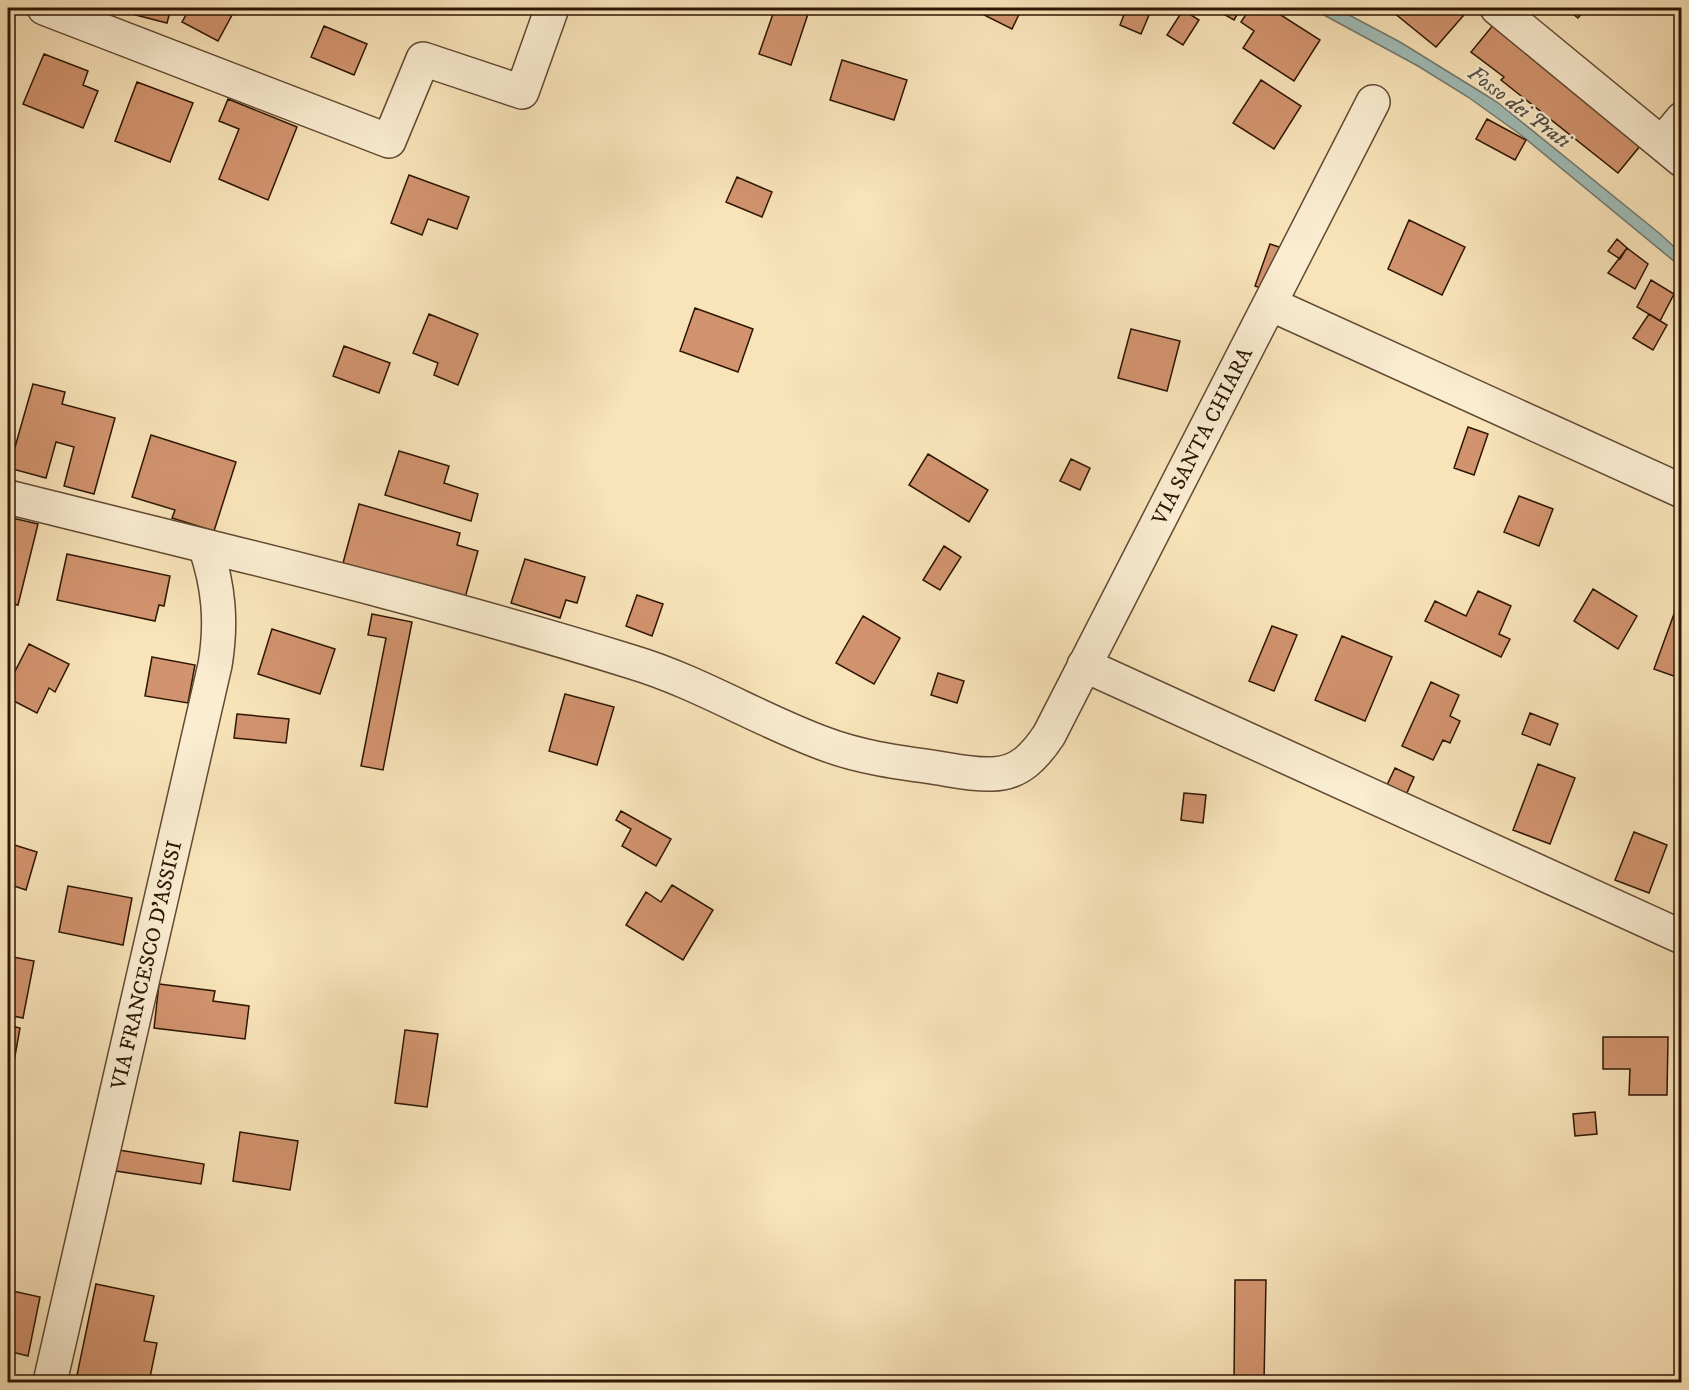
<svg xmlns="http://www.w3.org/2000/svg" width="1689" height="1390" font-family="'IM FELL DW Pica',serif">
<style>
.water{fill:#a0bdb8;stroke:#727a70;stroke-width:1.5}
.building{fill:#d2946f;stroke:#2e1604;stroke-width:1.5}
.lines{fill:none;stroke-linecap:round;stroke-linejoin:round}
.minor-casing{stroke:#614a32;stroke-width:36}
.minor{stroke:#fbedd2;stroke-width:33}
.labels{text-anchor:middle;stroke-width:4.5;stroke-linejoin:round;paint-order:stroke}
.street-label{font-size:21px;fill:#2e1604;stroke:#fbedd2}
.water-label{font-size:22px;font-style:italic;fill:#565043;stroke:#fbedd2}
</style>
<rect width="100%" height="100%" fill="#f9e4ba"/>
<filter id="stains"><feTurbulence type="fractalNoise" baseFrequency=".00333" numOctaves="4"/><feColorMatrix values="0 0 0 0 .2 0 0 0 0 .09 0 0 0 0 .02 0 0 0 .5 -.17"/></filter>
<radialGradient id="worn" r=".72"><stop offset=".6" stop-color="#630" stop-opacity="0"/><stop offset="1" stop-color="#630" stop-opacity=".3"/></radialGradient>
<path class="water" d="M1311,8H1336L1400,42L1476,89L1497,102L1659,233L1681,253V267L1521,135L1468,97L1418,66Z"/>
<path class="building" d="M116,8H171L167,23L116,10Z
M190,8H218L232,15L218,41L182,22Z
M775,8H810L791,65L759,54Z
M988,8H1022L1012,29L984,15Z
M1114,8H1152L1141,34L1120,25L1125,12Z
M1213,8H1241L1234,20Z
M1250,8H1270L1320,40L1294,81L1243,48L1254,31L1241,22Z
M1388,8H1470L1436,47Z
M1565,8H1586L1578,18Z
M1183,10L1199,20L1183,45L1167,35Z
M1494,24L1611,117L1607,120L1640,146L1618,173L1501,80L1504,77L1471,52Z
M324,26L367,44L354,75L311,57Z
M44,54L88,71L83,85L98,91L83,128L23,104Z
M842,60L907,80L894,120L830,100Z
M1261,80L1301,106L1274,149L1233,123Z
M137,82L193,103L170,162L115,141Z
M228,99L297,127L268,200L219,179L239,129L219,121Z
M1487,119L1526,140L1515,160L1476,139Z
M409,175L469,197L457,229L428,219L422,235L391,223Z
M737,177L772,192L762,217L726,202Z
M1409,220L1465,247L1442,295L1388,269Z
M1617,239L1627,248L1620,259L1608,251Z
M1270,244L1288,250L1273,292L1255,286Z
M1627,248L1648,264L1635,289L1608,273Z
M1651,280L1674,294L1660,321L1637,307Z
M695,308L753,329L738,372L680,351Z
M429,314L478,334L458,385L434,375L438,363L413,353Z
M1649,314L1667,325L1653,350L1633,338Z
M1131,329L1180,341L1167,391L1118,378Z
M344,346L390,363L379,393L333,376Z
M33,384L65,392L62,404L115,418L94,494L64,486L74,447L56,442L46,478L9,468Z
M1468,427L1488,434L1474,475L1454,468Z
M151,435L236,462L214,531L172,518L175,510L132,497Z
M399,451L449,466L444,483L478,494L471,521L385,495Z
M928,454L988,490L969,522L909,485Z
M1071,459L1090,468L1080,490L1060,481Z
M1519,496L1553,509L1539,546L1504,532Z
M359,504L460,533L457,545L478,551L465,598L343,563Z
M8,517L38,524L18,605L8,603Z
M944,546L961,557L940,590L923,580Z
M67,554L170,576L164,606L159,605L155,621L57,600Z
M525,559L585,577L577,603L566,600L560,618L511,603Z
M1593,589L1637,616L1618,649L1574,621Z
M1478,591L1511,606L1499,634L1510,639L1501,657L1425,621L1435,601L1466,616Z
M637,595L663,604L652,636L626,626Z
M1678,603L1682,604V679L1654,669Z
M372,614L412,622L383,770L361,766L386,638L368,635Z
M863,616L900,638L874,684L836,663Z
M1272,626L1297,635L1274,691L1249,681Z
M272,629L335,649L320,694L258,674Z
M1342,636L1392,657L1365,721L1315,700Z
M29,644L69,664L55,692L49,688L37,713L8,698V685Z
M152,657L195,665L188,703L145,696Z
M938,673L964,681L957,703L931,695Z
M1431,682L1459,695L1450,716L1460,721L1450,743L1443,740L1433,760L1402,746Z
M565,694L614,707L597,765L549,751Z
M1530,713L1558,724L1550,745L1522,734Z
M237,714L289,719L286,743L234,738Z
M1538,764L1575,778L1550,844L1513,830Z
M1395,768L1414,777L1406,795L1387,785Z
M1184,793L1206,795L1203,823L1181,820Z
M621,811L671,839L656,866L622,846L631,829L616,820Z
M1634,832L1667,845L1649,893L1615,880Z
M8,843L37,852L26,890L8,884Z
M672,885L713,910L683,960L626,925L646,892L661,902Z
M68,886L132,898L123,945L59,932Z
M8,956L34,961L23,1018L8,1015V1018Z
M159,984L215,991L213,1001L249,1006L245,1039L154,1028Z
M8,1025L20,1028L8,1095Z
M405,1030L438,1034L427,1107L395,1103Z
M1603,1037H1668L1667,1095H1629L1630,1069H1603Z
M1595,1112L1597,1134L1575,1136L1573,1114Z
M240,1132L298,1141L290,1190L233,1181Z
M119,1150L204,1164L201,1184L116,1171Z
M1235,1280H1266L1264,1382H1234Z
M96,1284L154,1296L144,1341L157,1343L149,1382L76,1380Z
M8,1290L40,1297L28,1356L8,1351Z"/>
<g class="lines">
<g class="minor-casing">
<path id="minor" d="M44,8L389,141L423,59L522,92L552,8
M1497,8L1682,160
M1662,143L1682,119
M1270,304L1682,491
M8,497C216,549 427,598 632,662C699,682 759,720 825,744C859,757 896,762 932,767C952,770 973,775 992,774C1019,774 1035,756 1049,735L1373,102
M1084,665L1682,937
M50,1382L215,665C222,623 219,586 205,546"/>
</g>
<use href="#minor" class="minor"/>
</g>
<g class="labels">
<g class="street-label">
<text transform="translate(1202 436) rotate(-63)" y="7">VIA SANTA CHIARA</text>
<text transform="translate(146 965) rotate(-77)" y="7">VIA FRANCESCO D'ASSISI</text>
</g>
<g class="water-label">
<text transform="translate(1520 106) rotate(37)" y="8">Fosso dei Prati</text>
</g>
</g>
<rect width="1689" height="1390" fill="none" stroke="#f9e4ba" stroke-width="30"/>
<rect x="9" y="9" width="1671" height="1372" fill="none" stroke="#2e1604" stroke-width="3"/>
<rect x="15" y="15" width="1659" height="1360" fill="none" stroke="#2e1604" stroke-width="1.5"/>
<rect width="100%" height="100%" filter="url(#stains)"/>
<rect width="100%" height="100%" fill="url(#worn)"/>
</svg>
